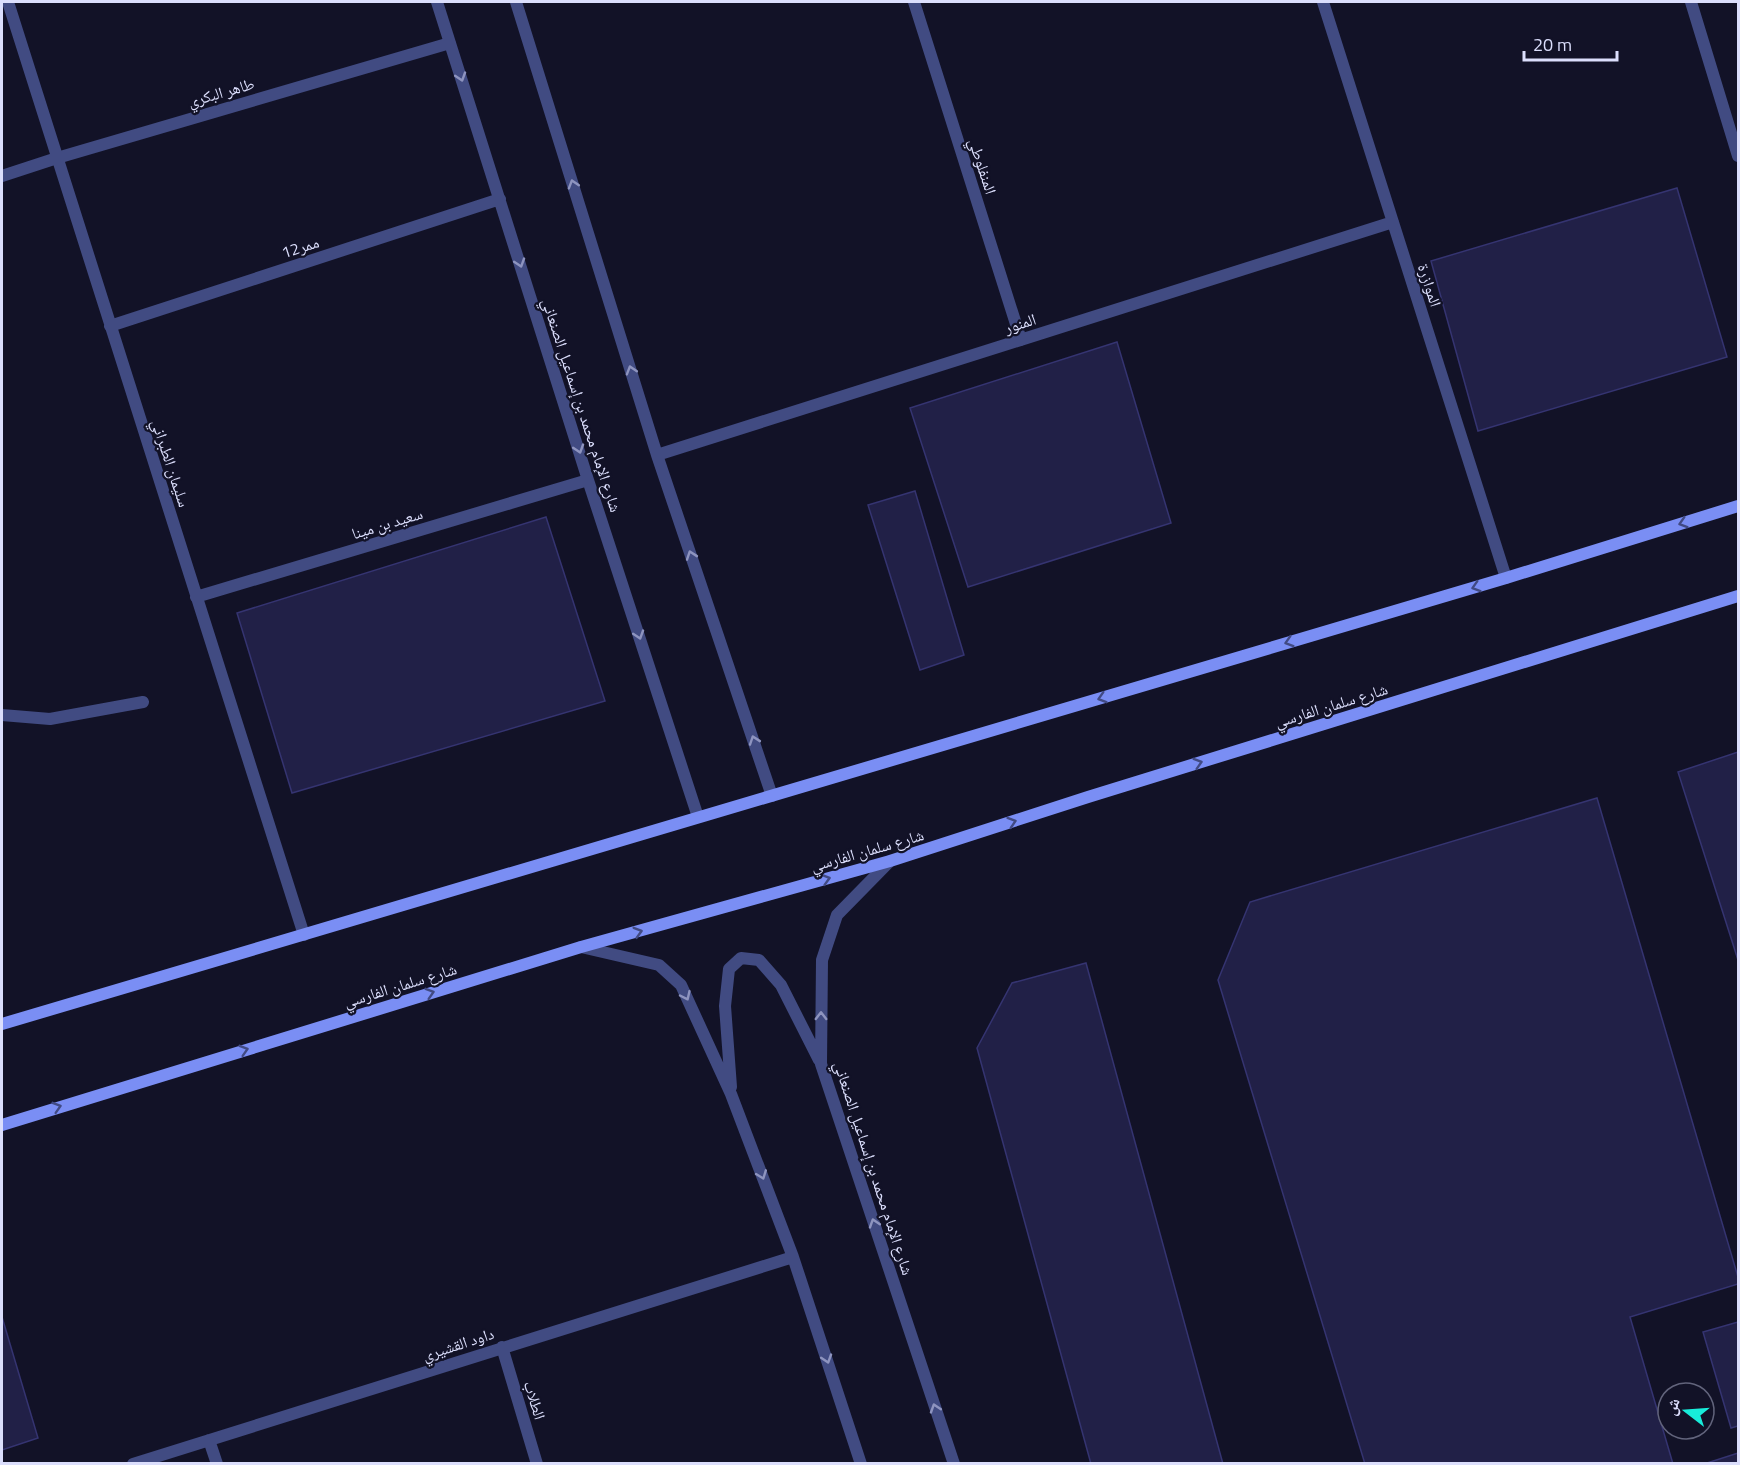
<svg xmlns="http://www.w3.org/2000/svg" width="1740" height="1465" font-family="'Titillium Web','Noto Naskh Arabic',sans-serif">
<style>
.building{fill:#212047;stroke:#353471;stroke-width:1.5}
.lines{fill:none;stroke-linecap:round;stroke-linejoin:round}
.lane{stroke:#414b82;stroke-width:12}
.street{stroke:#414b82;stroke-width:12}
.secondary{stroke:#7a8ef4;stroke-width:12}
.oneway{stroke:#8e94bf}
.oneway2{stroke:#414a83}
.labels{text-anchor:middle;stroke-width:4.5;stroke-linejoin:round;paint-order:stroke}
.street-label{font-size:16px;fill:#dbdefc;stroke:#121227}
</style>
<rect width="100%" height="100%" fill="#121227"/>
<path class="building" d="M1677,188L1727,357L1478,431L1431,261Z
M1117,342L1171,523L968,587L910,408Z
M915,491L964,655L920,670L868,505Z
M546,517L605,701L292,793L237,613Z
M1738,752V960L1678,772Z
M1597,798L1738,1277V1284L1630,1317L1673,1464H1365L1218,980L1250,902Z
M1086,963L1223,1464H1091L977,1048L1012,983Z
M2,1317L38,1438L2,1450Z
M1738,1322V1426L1731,1428L1703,1332Z
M1738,1453V1464H1704Z"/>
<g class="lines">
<path class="lane" d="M2,715L50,719L143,702"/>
<path class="street" d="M8,2L304,935
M437,2L588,480L698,817
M516,2L657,455L772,796
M914,2L1021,340
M1323,2L1506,578
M1691,2L1738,156
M2,176L57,158L450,43
M110,326L500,199
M657,455L1393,222
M196,597L588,480
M890,861L837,915L822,960L821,1064L954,1464
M581,947L659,965L681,985L731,1094L793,1257L861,1464
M731,1087L725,1006L729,969L741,958L759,960L781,985L819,1060
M502,1347L537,1464
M209,1440L217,1464
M133,1464L793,1257"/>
<path class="secondary" d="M2,1024L1506,578L1738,506
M2,1125L581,947L890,861L1088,797L1738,596"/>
</g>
<defs><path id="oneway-chevron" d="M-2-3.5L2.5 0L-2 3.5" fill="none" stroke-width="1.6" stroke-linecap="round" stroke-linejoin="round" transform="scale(1.5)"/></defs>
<g class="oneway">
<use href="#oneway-chevron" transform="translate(461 77) rotate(72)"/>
<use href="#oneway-chevron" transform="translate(573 184) rotate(-107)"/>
<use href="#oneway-chevron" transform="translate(520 263) rotate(72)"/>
<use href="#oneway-chevron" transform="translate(631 370) rotate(-107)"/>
<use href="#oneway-chevron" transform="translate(579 449) rotate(72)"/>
<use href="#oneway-chevron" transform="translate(691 555) rotate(-109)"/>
<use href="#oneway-chevron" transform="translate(639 635) rotate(72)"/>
<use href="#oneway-chevron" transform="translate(754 740) rotate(-109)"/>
<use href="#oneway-chevron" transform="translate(686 996) rotate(65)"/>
<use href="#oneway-chevron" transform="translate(821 1016) rotate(-90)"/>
<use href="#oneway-chevron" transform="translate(762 1175) rotate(69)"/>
<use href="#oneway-chevron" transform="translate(874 1223) rotate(-108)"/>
<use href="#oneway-chevron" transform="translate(827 1359) rotate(72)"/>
<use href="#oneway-chevron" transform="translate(935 1408) rotate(-108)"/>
</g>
<g class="oneway2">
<use href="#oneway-chevron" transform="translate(1683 523) rotate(163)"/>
<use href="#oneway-chevron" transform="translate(1476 587) rotate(163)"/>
<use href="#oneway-chevron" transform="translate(1289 642) rotate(163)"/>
<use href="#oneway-chevron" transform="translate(1102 698) rotate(163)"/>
<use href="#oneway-chevron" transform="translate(1198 763) rotate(-17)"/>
<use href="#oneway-chevron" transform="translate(1012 822) rotate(-18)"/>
<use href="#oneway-chevron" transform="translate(826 879) rotate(-16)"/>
<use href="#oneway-chevron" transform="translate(638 932) rotate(-16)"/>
<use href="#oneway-chevron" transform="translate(430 993) rotate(-17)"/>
<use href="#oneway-chevron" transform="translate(244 1050) rotate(-17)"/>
<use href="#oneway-chevron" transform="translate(57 1107) rotate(-17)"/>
</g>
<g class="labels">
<g class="street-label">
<text transform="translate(221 92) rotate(-16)" y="6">طاهر البكري</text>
<text transform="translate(983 166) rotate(72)" y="6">المنفلوطي</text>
<text transform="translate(300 247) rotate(-18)" y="6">ممر12</text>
<text transform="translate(1430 285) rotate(72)" y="6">الموازرة</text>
<text transform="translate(1020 323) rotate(-18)" y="6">المنور</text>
<text transform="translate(582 405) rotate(72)" y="6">شارع الإمام محمد بن إسماعيل الصنعاني</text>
<text transform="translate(171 463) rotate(72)" y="6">سليمان الطبراني</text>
<text transform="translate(387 523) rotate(-17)" y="6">سعيد بن مينا</text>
<text transform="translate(1331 705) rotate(-17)" y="6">شارع سلمان الفارسي</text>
<text transform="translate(867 850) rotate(-16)" y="6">شارع سلمان الفارسي</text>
<text transform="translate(400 985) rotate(-17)" y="6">شارع سلمان الفارسي</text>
<text transform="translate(874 1168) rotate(72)" y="6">شارع الإمام محمد بن إسماعيل الصنعاني</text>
<text transform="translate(458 1344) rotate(-18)" y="6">داود القشيري</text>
<text transform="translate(535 1400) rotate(73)" y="6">الطلاب</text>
</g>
</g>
<rect width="1740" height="1465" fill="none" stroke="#dbdefc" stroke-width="6"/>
<g transform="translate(1686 1411) rotate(287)"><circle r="28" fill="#121227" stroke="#62647c" stroke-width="1.5"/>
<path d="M0-4.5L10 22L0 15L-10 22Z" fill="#18ecda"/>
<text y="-9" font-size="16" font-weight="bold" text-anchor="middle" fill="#dbdefc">ش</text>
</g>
<path d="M1524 51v9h93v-9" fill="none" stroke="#dbdefc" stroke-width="3"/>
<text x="1533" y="51" font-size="18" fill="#dbdefc" stroke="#121227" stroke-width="4.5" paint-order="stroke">20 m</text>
</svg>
